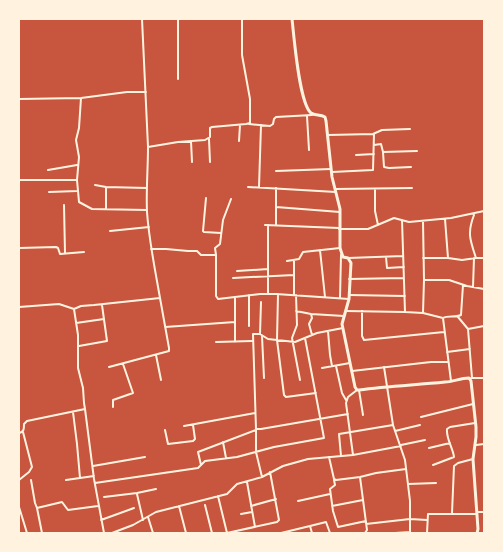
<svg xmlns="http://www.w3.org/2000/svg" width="503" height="552" font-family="'DM Sans',sans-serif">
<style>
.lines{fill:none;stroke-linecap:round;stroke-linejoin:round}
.minor{stroke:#fff3e0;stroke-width:2}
.tertiary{stroke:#fff3e0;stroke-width:3}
</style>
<rect width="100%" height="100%" fill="#c8553d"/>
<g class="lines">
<path class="minor" d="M142,19L148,147
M178,19V79
M81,98L79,128L76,140L79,157L77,180L79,202L92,209L147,210
M19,99L81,98L127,92H146
M307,116L309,150
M249,124L270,126L273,124L274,119L276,117L312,115
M328,135L373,134L382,130L410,129
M209,139L210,162
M191,141L192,162
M239,141L240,125
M374,145L381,144L383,152L417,151
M383,152L384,167L389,168L411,167
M356,155L374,154
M48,170L77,165
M276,171L331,169
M332,172L373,170L374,134
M19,180H77
M95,185L106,187L147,188
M106,187V209
M248,187L336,192
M259,187L261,125
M335,189L412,188
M375,189V211L378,225
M49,192L77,191
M206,198L203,231L204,232L221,233
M64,205L65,253
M276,207L340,212
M474,215C467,233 470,240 476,258
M445,219L448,258
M423,221L424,280L423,313L443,318
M265,225L339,228
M268,225V294
M276,225V188
M339,229H368L394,218L409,222L451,218L484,211
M110,231L149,227
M19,248L56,247L58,248L60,254L84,252
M151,249H166L188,251H197L201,255H216L215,248L220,244L223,220L231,199
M320,250L325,297
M216,255V296L218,299L260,294H276L349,299
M386,257L387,268L404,267
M348,258L403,256
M423,258H448L462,260L476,258H484
M287,261L299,259L303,252L340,248
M237,271L268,269
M233,278L294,275
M349,279L404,278
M424,280H449L467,286L484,289
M473,287L474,258
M278,294L277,340L284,395L286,397L316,393
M294,295V260
M296,295L297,325L292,338L300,380
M349,295L405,296
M235,297V342
M340,298L341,255
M19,307L59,304L74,309L81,306L94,305L160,298C155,269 149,241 147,212C146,190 148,169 148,147L178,142L205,140L210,137V128L212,127L246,124L250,123V99L242,55V19
M296,311L311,314L312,318L309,324L312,335
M346,311L405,312L402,220
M362,311V336L364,340L444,332
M405,312L423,313
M311,314L344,316
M458,317L468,329L472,378
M76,323L104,319
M249,326V295
M165,327L235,322
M343,328L317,333L295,342L268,339L260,334H253L256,429H261L348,414
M468,329L484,326
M328,331L330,355L332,366
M260,334L261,302
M262,336L264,378
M216,342L252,341
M79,346L107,341L102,305
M447,352L470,349
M156,355L161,380
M336,366L342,393L346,400
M109,367L169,351V348L160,298
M384,367L393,425L405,460L410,501V533
M322,368L350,363
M352,371L431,362H448
M471,378H484
M451,381L443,318C448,315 455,318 461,315L463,285
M359,390L363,415
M113,407V400L133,393L123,364
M85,409L94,479L104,533
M73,412L77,444L80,478
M421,417L473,404
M184,426L255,413
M165,430L168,444L193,441L195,439L193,425
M256,430V452L262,477
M395,431L420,425
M19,433C24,432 24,429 24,424L27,421L85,409L84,403L83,388L78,368V335L74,309
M223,442L226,458
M401,445L425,440
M476,445L484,444
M429,448L450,443
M353,455L401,446
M341,456L339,434L393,425
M329,457L334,479L336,480L360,477L376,473L406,469
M201,465L198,452L256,430
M433,465L454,457C453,448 446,439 447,429L450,427L475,423
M93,466L145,457
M360,477L367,530L365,533
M19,480L29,472L32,467L23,432
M31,480L35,503L37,508L62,502L68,510L98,506
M66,480L94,476
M334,480L335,485L330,489L333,511L338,527L366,521
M247,482L255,527
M95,483L198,468L205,461L237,457L274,447L324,438L305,338
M408,484L436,483
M137,494L143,520
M218,496L227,533
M104,497L137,493L156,489
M298,501L330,494
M205,505L212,533
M179,506L186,533
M251,506L276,499
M332,506L363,500
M19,507L27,533
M37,508L42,533
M477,512H484
M452,513L454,466L458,463L473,459
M241,514L252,512
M148,517L153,533
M101,520L134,508
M366,524L410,519L427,520
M310,526L326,522L330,533
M112,533L133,525L156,512L227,494L237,484L262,477L283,466L308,459L353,455L346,403L348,397L357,390
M227,533L277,522L279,520L270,472
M281,533L310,526L312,533
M395,533L410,532
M427,533L428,514H476"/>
<path class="tertiary" d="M292,19C294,36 299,103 311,113C315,116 320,114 325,117L326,121L332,177L340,209V248L343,257L348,258L351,263L349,299L342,324L355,387L357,390H359C388,386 416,385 445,382C453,382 460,378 469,378L471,381L476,427V437L473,459L478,529L477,533"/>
</g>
<rect width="503" height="552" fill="none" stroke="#fff3e0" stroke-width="40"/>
</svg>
